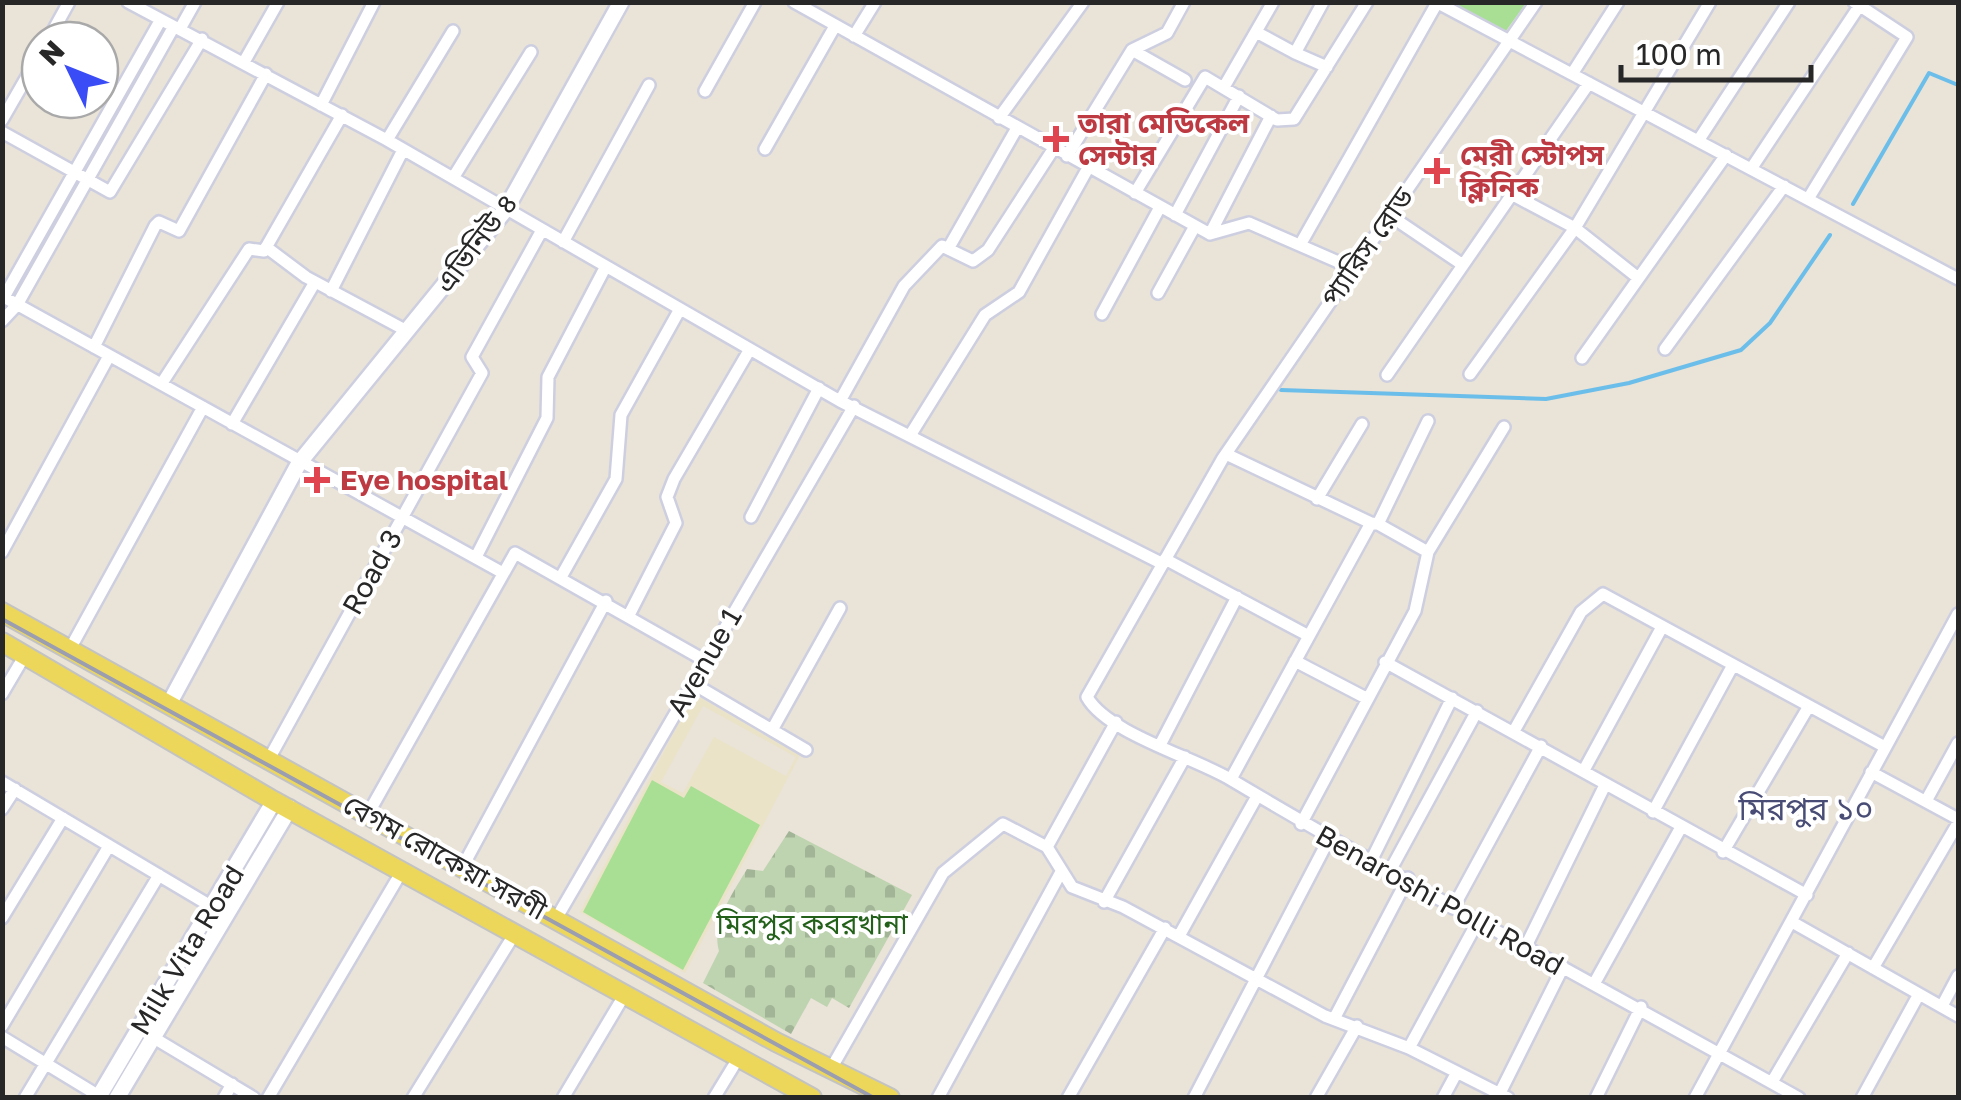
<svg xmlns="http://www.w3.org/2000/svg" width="1961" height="1100" font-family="'Golos Text','Noto Sans Bengali',sans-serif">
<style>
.education{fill:#ebe3c7;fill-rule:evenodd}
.grass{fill:#a8df95}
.cemetery{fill:url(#cemetery-stones)}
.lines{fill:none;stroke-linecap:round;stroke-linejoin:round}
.stream{stroke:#6cbeea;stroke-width:4}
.street-casing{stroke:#cdcfe0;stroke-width:16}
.secondary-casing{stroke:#cdcfe0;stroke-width:20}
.primary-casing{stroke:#c3c3c3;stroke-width:22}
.street{stroke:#fff;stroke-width:11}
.secondary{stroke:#fff;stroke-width:15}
.primary{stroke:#ecd75a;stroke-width:18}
.rail{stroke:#9b9db1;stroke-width:4}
.health-dot{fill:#e0444e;stroke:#fff;stroke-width:4}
.labels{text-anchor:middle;stroke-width:8;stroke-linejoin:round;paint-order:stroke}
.health-label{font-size:28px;font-weight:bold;fill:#be3a42;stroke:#fff;text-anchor:start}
.street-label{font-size:28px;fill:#272727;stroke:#fff}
.park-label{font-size:28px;fill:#23601a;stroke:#fff}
.quarter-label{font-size:32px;fill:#494d75;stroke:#fff}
</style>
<defs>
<pattern id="cemetery-stones" width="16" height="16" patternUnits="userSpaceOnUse" patternTransform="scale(2.5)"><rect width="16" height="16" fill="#bed3af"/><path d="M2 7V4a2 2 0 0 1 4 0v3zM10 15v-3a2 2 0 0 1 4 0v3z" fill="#a3b597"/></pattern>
</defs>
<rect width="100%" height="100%" fill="#e9e3d8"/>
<path class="education" d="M694,694L800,755L685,973L580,912ZM703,706L796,757L786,776L714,737L683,793L661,782ZM653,781L684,799L692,786L683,970Z"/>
<path class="grass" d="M1444,3H1526L1503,35Z
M652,780L684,798L691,786L760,825L683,970L583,912Z"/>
<path class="cemetery" d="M789,831L912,895L849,1008L832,998L827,1007L811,998L791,1034L703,983L719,951C711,923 733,893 747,869L763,871Z"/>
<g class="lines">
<path class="stream" d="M1853,204L1929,73L1958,85
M1281,390L1546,399L1629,383L1741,350L1770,323L1830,235"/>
<g class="street-casing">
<path id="street" d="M128,2L387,140L840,401L1163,564
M794,2L1210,234
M1323,2L1295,53L1327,67
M1436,2L1958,279
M1536,2L1223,458L1087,697C1107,733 1193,757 1230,779C1417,890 1609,992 1799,1098
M181,27L195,2
M1256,32L1295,53
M854,36L875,2
M48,40L69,2
M1132,50L1167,33L1184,2
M244,62L278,2
M1572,74L1618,2
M1224,87L1273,2
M705,91L755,2
M321,105L374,2
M999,118L1083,2
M2,120L40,54
M2,132L110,192L202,39
M387,140L453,31
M1698,141L1789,2
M765,149L835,26
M1067,156L1132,50L1185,80
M1751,169L1860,5
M453,178L531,52
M1135,193L1205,77L1277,120L1294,119L1367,2
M1513,195L1575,228L1637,277
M1808,199L1907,37L1854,2
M1175,215L1239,96
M1389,215L1463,265
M1210,234L1249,223L1352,268
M1210,234L1271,116
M563,242L649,85
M1300,245L1437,3
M266,247L306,277L407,331
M948,249L1017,128
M331,291L403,150
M1158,293L1195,226
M2,296L503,573
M4,297L160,21
M1102,314L1160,207
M2,321L17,305L173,28
M94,347L155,226L159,222L179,231L266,74
M1665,349L1784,186
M1582,358L1726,155
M1470,374L1575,228L1710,2
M1387,375L1589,83
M162,383L249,249L264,251L342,115
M840,401L904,286L942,246L973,261L988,250L1054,148
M232,424L315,282
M911,434L985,315L1019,292L1088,168
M1226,454L1371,523
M1317,499L1362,424
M751,517L819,388
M2,552L109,356
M1428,552L1504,427
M476,557L547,418L548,377L606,266
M1165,559L1309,636L1371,523L1378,524L1428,421
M561,577L616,479L621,415L680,309
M629,615L676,523L667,497L674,479L750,349
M70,649L203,407
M1295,661L1366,698
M1385,662L1807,895
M692,683L806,750
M2,694L25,655
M772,730L840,608
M1514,731L1581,612L1603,594L1885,747
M1160,745L1237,597
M269,759L482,373L472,357L542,230
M1584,770L1662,627
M1871,772L1958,819
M1231,779L1309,636
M2,782L214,908
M1926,801L1958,743
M2,809L15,789
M1653,812L1733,665
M368,814L515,553L704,660
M1301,824L1415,611L1428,552L1378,524
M1047,847L1116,722
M1723,852L1809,706
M1372,859L1452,698
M463,866L606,601
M1391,869L1477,711
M1104,902L1185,757
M1453,908L1541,746
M2,918L63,818
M556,919L854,406
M1792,922L1958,1016
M1179,936L1256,798
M1526,946L1605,785
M1873,968L1958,823
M1594,984L1680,829
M1942,1006L1958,976
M1334,1019L1408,878
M2,1026L109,846
M2,1037L99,1096
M154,1038L254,1098
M1409,1048L1478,921
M832,1067L943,873L1003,824L1047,847L1072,887L1123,907L1325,1016L1409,1048L1508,1098
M1772,1082L1848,953
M1500,1093L1563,967
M25,1098L159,875
M224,1098L232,1084
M268,1098L402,871
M413,1098L515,933
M563,1098L625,994
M714,1098L739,1057
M938,1098L1061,872
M1068,1098L1165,928
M1194,1098L1329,839
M1316,1098L1357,1026
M1443,1098L1457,1072
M1596,1098L1641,1007
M1695,1098L1958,614
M1862,1098L1919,994"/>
</g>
<g class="secondary-casing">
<path id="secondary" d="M169,704L299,463L506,209L621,2
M98,1098L274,801
M117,1098L290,808"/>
</g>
<g class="primary-casing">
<path id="primary" d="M2,612L776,1042L890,1098
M2,642L274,801L812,1098"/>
</g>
<use href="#street" class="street"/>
<use href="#secondary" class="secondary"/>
<use href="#primary" class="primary"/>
<path class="rail" d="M2,619L874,1098"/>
</g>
<g class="health-dot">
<path d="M1051 124h10v10h10v10h-10v10h-10v-10h-10v-10h10z"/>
<path d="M1432 156h10v10h10v10h-10v10h-10v-10h-10v-10h10z"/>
<path d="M312 465h10v10h10v10h-10v10h-10v-10h-10v-10h10z"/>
</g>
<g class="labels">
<g class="health-label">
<text x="1078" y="133">তারা মেডিকেল<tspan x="1078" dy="32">সেন্টার</tspan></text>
<text x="1460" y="165">মেরী স্টোপস<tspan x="1460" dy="32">ক্লিনিক</tspan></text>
<text x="340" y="490">Eye hospital</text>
</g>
<g class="street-label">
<text transform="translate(476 243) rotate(-53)" y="10">এভিনিউ ৪</text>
<text transform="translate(1367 247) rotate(-55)" y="10">প্যারিস রোড</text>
<text transform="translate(372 572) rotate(-61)" y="10">Road 3</text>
<text transform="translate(704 662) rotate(-60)" y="10">Avenue 1</text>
<text transform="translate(445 857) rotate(29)" y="10">বেগম রোকেয়া সরণী</text>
<text transform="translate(1440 900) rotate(29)" y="10">Benaroshi Polli Road</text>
<text transform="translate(187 950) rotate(-59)" y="10">Milk Vita Road</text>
</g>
<g class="park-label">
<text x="812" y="934">মিরপুর কবরখানা</text>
</g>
<g class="quarter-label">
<text x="1806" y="820">মিরপুর ১০</text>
</g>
</g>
<rect width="1961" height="1100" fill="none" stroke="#272727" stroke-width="10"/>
<g transform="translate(70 70) rotate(313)"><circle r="48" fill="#ffffff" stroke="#a9a9a9" stroke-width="2.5"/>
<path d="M0-8L18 38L0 25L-18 38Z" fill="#3a4cf5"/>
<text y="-15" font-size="28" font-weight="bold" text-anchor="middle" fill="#272727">N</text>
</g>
<path d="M1621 65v15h190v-15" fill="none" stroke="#272727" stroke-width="5"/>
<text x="1636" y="65" font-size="30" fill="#272727" stroke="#ffffff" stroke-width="8" paint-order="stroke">100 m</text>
</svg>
